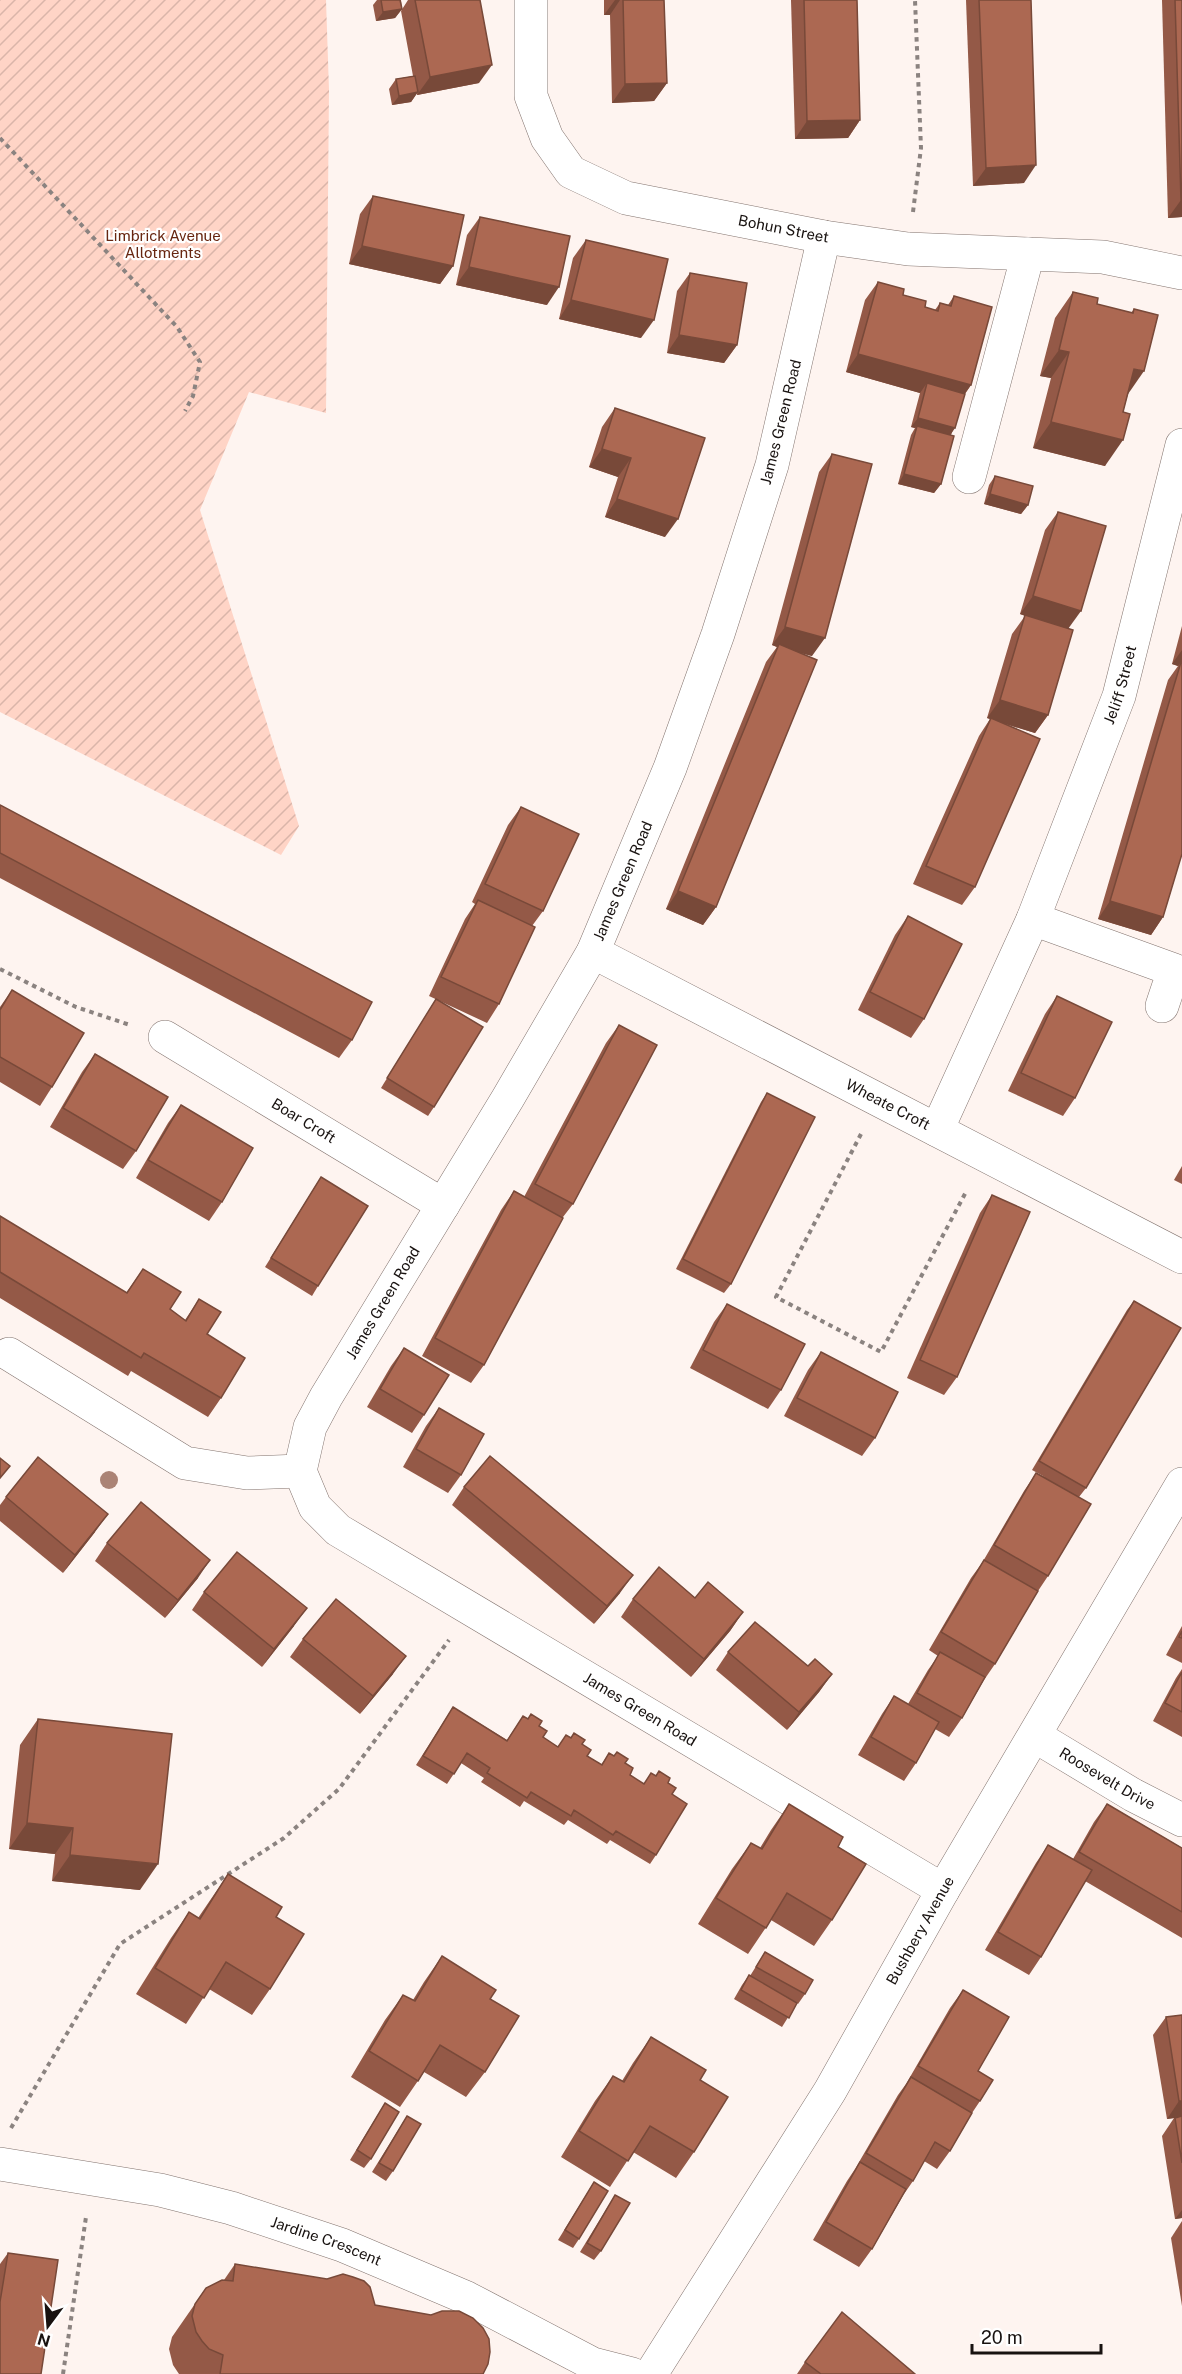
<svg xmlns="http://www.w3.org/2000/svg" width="1182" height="2374" font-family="'Public Sans',sans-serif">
<defs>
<pattern id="garden-furrows" width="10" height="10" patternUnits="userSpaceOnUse" patternTransform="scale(1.5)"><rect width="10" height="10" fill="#ffd4c6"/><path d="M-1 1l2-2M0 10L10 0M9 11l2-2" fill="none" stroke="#dab5a9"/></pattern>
</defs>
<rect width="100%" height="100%" fill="#fef4f0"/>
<path fill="url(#garden-furrows)" d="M0 0H326L329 90 326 413 249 392 200 510 299 826 281 855 0 712Z"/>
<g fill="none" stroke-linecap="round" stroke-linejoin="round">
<defs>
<g id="minor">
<path id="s1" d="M531 0V96L547 138 571 172 626 198 824 237 908 249 1103 257 1182 273"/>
<path id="s2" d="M824 237 772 465 718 634 670 768 593 952 508 1098 326 1397 310 1427 300 1471 315 1507 338 1530 943 1890"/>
<path d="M969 477 1028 254"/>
<path d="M1033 919 1174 970 1162 1006"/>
<path id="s3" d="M593 952 1182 1257"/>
<path id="s4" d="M165 1037 443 1205"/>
<path id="s5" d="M937 1130 1033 919 1119 696 1182 445"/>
<path d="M9 1354 185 1463 247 1473 300 1471"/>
<path id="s6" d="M1035 1736 1133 1795 1182 1820"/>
<path id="s7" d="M0 2164 160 2190 231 2208 342 2245 467 2298 593 2364 632 2374"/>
<path id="s8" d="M651 2374 830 2091 943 1890 1182 1484"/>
</g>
</defs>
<use href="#minor" stroke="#83746f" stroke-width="34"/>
<g stroke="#8b8380" stroke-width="4" stroke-dasharray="4.5 4.5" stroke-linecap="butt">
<path d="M0 138 177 327 200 362 193 396 185 411"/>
<path d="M913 212 921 148 915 0"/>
<path d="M0 969 76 1007 130 1025"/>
<path d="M861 1134 776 1297 881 1352 967 1190"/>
<path d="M11 2128 120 1944 284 1838 339 1789 449 1640"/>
<path d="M63 2374 86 2217"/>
</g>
<use href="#minor" stroke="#fff" stroke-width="33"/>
</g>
<circle fill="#ab8375" cx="109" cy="1480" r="9"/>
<g fill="#945947">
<path d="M377 0H401L402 9 395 18 376 21 373 5Z"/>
<path d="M408 0H480L479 83 417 95V93L411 102 392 105 389 89 396 79 413 76 401 11Z"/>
<path d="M604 0H664L667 83 654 101 612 103 610 15H604Z"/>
<path d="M791 0H857L860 120 848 138 795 139Z"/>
<path d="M966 0H1031L1024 183 973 186Z"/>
<path d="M1162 0H1182V217L1168 218Z"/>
<path d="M373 196 453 266 440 284 349 264 360 214Z"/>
<path d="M480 217 547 305 456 285 467 235Z"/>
<path d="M586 240 641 338 559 319 573 258Z"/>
<path d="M690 273 737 345 724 363 667 353 677 291Z"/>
<path d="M878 282 925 307 935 310 940 303 948 305 954 296 971 385 965 394 951 435 941 484 934 493 898 484 911 435 915 428 911 427 920 393 846 372 865 300Z"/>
<path d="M1073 292 1097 304 1131 313 1134 309 1128 394 1123 412 1105 466 1033 448 1051 378 1040 376 1055 318Z"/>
<path d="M615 408 665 537 605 517 618 477 589 467 602 427Z"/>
<path d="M832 454 812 656 801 653 716 907 703 925 666 909 766 662 777 647 772 645 819 472Z"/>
<path d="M995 476 1028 505 1021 514 984 504 989 485Z"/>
<path d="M1058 512 1068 629 1048 715 1035 733 1005 724 975 887 962 905 913 884 979 736 990 719 987 718 1012 634 1025 616 1020 614 1045 530Z"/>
<path d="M1182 626V854L1163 917 1151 935 1098 919 1168 680 1178 666 1172 664Z"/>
<path d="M0 805 352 1040 339 1058 0 878Z"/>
<path d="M521 807 543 911 532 926 499 1004 487 1023 429 996 465 919 475 904 472 902 508 825Z"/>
<path d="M908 916 924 1019 911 1038 858 1010 895 935Z"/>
<path d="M12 990 52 1087 40 1106 0 1082V1007Z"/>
<path d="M1057 996 1075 1098 1063 1116 1008 1091 1045 1014Z"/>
<path d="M436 999 434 1107 428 1116 381 1088Z"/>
<path d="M619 1025 573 1204 563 1217 484 1365 471 1383 422 1356 501 1210 514 1191 524 1197 606 1043Z"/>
<path d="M95 1054 136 1151 123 1169 50 1127 82 1072Z"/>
<path d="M767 1093 731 1284 724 1293 676 1269 761 1102Z"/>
<path d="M181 1105 222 1202 209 1221 136 1178 168 1123Z"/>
<path d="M1182 1166V1184L1174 1180Z"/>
<path d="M321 1177 318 1286 312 1296 265 1267Z"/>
<path d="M992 1195 957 1377 944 1395 907 1378 980 1213Z"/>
<path d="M0 1216 126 1293 143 1269 170 1309 185 1320 199 1299 221 1398 208 1417 131 1371 128 1376 0 1298Z"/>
<path d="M1134 1301 1086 1488 1079 1497 1048 1576 1038 1591 995 1664 984 1680 962 1718 949 1737 935 1729 916 1763 904 1781 858 1755 882 1714 894 1696 908 1704 928 1670 938 1656 929 1650 971 1578 982 1563 1024 1491 1036 1473 1045 1477 1032 1470 1127 1310Z"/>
<path d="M727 1304 781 1390 768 1409 690 1368 714 1322Z"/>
<path d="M404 1348 424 1415 412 1433 367 1407 391 1366Z"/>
<path d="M821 1352 875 1438 862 1456 784 1416 808 1370Z"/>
<path d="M439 1408 461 1475 448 1493 403 1467 426 1426Z"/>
<path d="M464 1487 620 1593 594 1624 452 1505Z"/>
<path d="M6 1497 95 1532 63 1573 0 1521V1505Z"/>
<path d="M107 1543 198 1578 165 1618 95 1561Z"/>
<path d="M204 1592 294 1626 262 1667 192 1610Z"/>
<path d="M695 1598 743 1612 730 1631 691 1677 621 1617 633 1599Z"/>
<path d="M1182 1626V1663L1166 1655Z"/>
<path d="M303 1639 393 1674 360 1714 290 1657Z"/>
<path d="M728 1652 808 1666 832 1674 819 1692 787 1730 716 1670Z"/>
<path d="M1182 1669V1737L1153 1721 1176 1678Z"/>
<path d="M453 1707 507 1740 523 1716 539 1726 543 1737 558 1747 566 1735 571 1738 574 1733 582 1744 587 1756 601 1765 609 1753 625 1763 630 1775 644 1784 651 1773 656 1776 659 1771 668 1783 672 1794 656 1855 650 1864 610 1840 607 1844 568 1820 564 1825 524 1801 520 1807 481 1782 484 1778 461 1763 447 1784 416 1765Z"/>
<path d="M38 1719 140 1890 52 1881 55 1854 9 1849 20 1745Z"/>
<path d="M789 1804 838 1847 832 1920 814 1946 771 1920 748 1954 698 1924 732 1869 751 1843 760 1848 771 1830Z"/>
<path d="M1107 1804 1182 1848V1938L1085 1881 1041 1957 1029 1975 985 1950 1036 1863 1048 1845 1073 1859 1094 1822Z"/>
<path d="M228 1874 276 1917 270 1989 252 2015 209 1989 186 2024 136 1994 171 1938 189 1912 198 1918Z"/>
<path d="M765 1952 805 1994 798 2004 797 2003 782 2027 734 1999 742 1985 749 1975 750 1976Z"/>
<path d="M442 1956 490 1999 485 2072 466 2097 424 2072 400 2107 351 2077 385 2020 403 1995 413 2000 424 1982Z"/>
<path d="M963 1990 978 2071 980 2101 972 2113 950 2151 937 2169 924 2161 913 2181 904 2194 872 2249 859 2267 813 2240 847 2181 855 2169 898 2095 906 2084 950 2008Z"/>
<path d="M1182 2015V2218L1175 2219 1162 2136 1174 2118 1167 2119 1153 2035 1166 2017Z"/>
<path d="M651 2037 700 2080 694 2152 676 2178 633 2152 610 2187 561 2157 595 2101 613 2076 622 2081 633 2063Z"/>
<path d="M385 2103 371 2159 364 2168 350 2160Z"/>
<path d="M407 2116 393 2171 386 2181 372 2172Z"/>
<path d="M594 2182 579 2239 573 2248 558 2240Z"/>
<path d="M615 2195 601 2251 594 2260 580 2252Z"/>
<path d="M1182 2221V2306L1171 2238Z"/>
<path d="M8 2253 0 2374V2264Z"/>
<path d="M235 2264 375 2305 483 2374H179L173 2365 169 2349 172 2337 206 2288 224 2280Z"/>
<path d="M805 2362 915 2374H797Z"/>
</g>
<g fill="#784939">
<path d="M615 0H620L610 15H604Z"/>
<path d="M402 9 395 18 376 21 383 12Z"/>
<path d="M492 65 479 83 417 95 430 77Z"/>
<path d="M667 83 654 101 612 103 625 84Z"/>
<path d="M418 92 411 102 392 105 399 96Z"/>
<path d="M860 120 848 138 795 139 807 121Z"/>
<path d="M1036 165 1024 183 973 186 986 168Z"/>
<path d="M1181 200H1182V217L1168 218Z"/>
<path d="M362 246 453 266 440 284 349 264Z"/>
<path d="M469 267 559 287 547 305 456 285Z"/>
<path d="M571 300 654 320 641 338 559 319Z"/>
<path d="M679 335 737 345 724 363 667 353Z"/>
<path d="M1059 350 1069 352 1051 378 1040 376Z"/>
<path d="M858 354 971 385 958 403 927 383 920 393 846 372Z"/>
<path d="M1134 369 1144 371 1126 397Z"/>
<path d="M918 418 955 428 949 437 917 426 915 428 911 427Z"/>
<path d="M1051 422 1123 440 1105 466 1033 448Z"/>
<path d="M602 449 631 458 618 477 589 467Z"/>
<path d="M904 474 941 484 934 493 898 484Z"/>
<path d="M990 494 1028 505 1021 514 984 504Z"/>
<path d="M617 499 678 519 665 537 605 517Z"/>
<path d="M1033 596 1081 611 1068 629 1020 614Z"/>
<path d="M785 627 825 638 812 656 778 647 779 644 777 647 772 645Z"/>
<path d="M1182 650V667L1181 662 1178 666 1172 664Z"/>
<path d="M1000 700 1048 715 1035 733 987 718Z"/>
<path d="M678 891 716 907 703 925 666 909Z"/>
<path d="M1110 901 1163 917 1151 935 1098 919Z"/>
<path d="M108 1514 95 1532 63 1573 75 1555Z"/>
<path d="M210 1560 198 1578 165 1618 178 1600Z"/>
<path d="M633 1575 620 1593 594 1624 607 1606Z"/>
<path d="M307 1608 294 1626 262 1667 274 1649Z"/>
<path d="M743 1612 730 1631 691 1677 704 1659Z"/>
<path d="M406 1656 393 1674 360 1714 373 1696Z"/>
<path d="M832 1674 819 1692 787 1730 799 1712Z"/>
<path d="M27 1823 73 1828 55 1854 9 1849Z"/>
<path d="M70 1855 158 1864 140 1890 52 1881Z"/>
<path d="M1179 2101H1182V2117L1167 2119Z"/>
<path d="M1182 2210V2218L1175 2219Z"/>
</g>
<g fill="#ac6852" stroke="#784939" stroke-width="1.5">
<path d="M381 0H400L402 9 383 12Z"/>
<path d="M415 0H480L492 65 430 77Z"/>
<path d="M623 0H664L667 83 625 84Z"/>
<path d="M804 0H857L860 120 807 121Z"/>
<path d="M979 0H1031L1036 165 986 168Z"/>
<path d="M1175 0H1182V200H1181Z"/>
<path d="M415 76 418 92 399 96 396 79Z"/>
<path d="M373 196 464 215 453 266 362 246Z"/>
<path d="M480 217 570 236 559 287 469 267Z"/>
<path d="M586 240 668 259 654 320 571 300Z"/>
<path d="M690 273 747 283 737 345 679 335Z"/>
<path d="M878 282 904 289 903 295 926 301 925 307 938 311 940 303 951 306 954 296 992 307 971 385 858 354Z"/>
<path d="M1073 292 1098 298 1097 304 1133 313 1134 309 1158 315 1144 371 1134 369 1123 412 1130 414 1123 440 1051 422 1069 352 1059 350Z"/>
<path d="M927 383 965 394 955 428 918 418Z"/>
<path d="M615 408 705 438 678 519 617 499 631 458 602 449Z"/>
<path d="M917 426 954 436 941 484 904 474Z"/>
<path d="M832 454 872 464 825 638 785 627Z"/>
<path d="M995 476 1033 486 1028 505 990 494Z"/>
<path d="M1058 512 1106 526 1081 611 1033 596Z"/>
<path d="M1025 615 1073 630 1048 715 1000 700Z"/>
<path d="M779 644 817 660 716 907 678 891Z"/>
<path d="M1181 662H1182V854L1163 917 1110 901Z"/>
<path d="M991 718 1040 739 975 887 926 866Z"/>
<path d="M0 805 372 1002 352 1040 0 853Z"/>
<path d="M521 807 579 834 543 911 485 884Z"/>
<path d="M478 900 535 927 499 1004 441 977Z"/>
<path d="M908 916 962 944 924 1019 870 992Z"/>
<path d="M12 990 84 1033 52 1087 0 1057V1010Z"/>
<path d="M1057 996 1112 1022 1075 1098 1021 1073Z"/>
<path d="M436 999 483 1027 434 1107 387 1078Z"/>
<path d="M619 1025 657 1045 573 1204 535 1184Z"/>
<path d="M95 1054 168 1097 136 1151 63 1108Z"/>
<path d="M767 1093 815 1117 731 1284 683 1259Z"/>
<path d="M181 1105 253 1148 222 1202 148 1160Z"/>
<path d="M321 1177 368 1206 318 1286 271 1258Z"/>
<path d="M514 1191 563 1218 484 1365 435 1338Z"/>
<path d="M992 1195 1030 1212 957 1377 920 1360Z"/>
<path d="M0 1216 127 1293 143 1269 181 1292 170 1309 186 1321 199 1299 221 1312 207 1334 245 1358 221 1398 144 1353 141 1358 0 1272Z"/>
<path d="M1134 1301 1181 1328 1086 1488 1039 1461Z"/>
<path d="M727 1304 805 1344 781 1390 703 1350Z"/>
<path d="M404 1348 449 1375 424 1415 380 1389Z"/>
<path d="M821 1352 898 1392 875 1438 797 1398Z"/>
<path d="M439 1408 484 1434 461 1475 416 1449Z"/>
<path d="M490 1456 633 1575 607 1606 464 1487Z"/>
<path d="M38 1457 108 1514 75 1555 6 1497Z"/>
<path d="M0 1458 10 1466 0 1478Z"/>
<path d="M1036 1473 1091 1504 1048 1576 994 1545Z"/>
<path d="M141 1502 210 1560 178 1600 107 1543Z"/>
<path d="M237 1552 307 1608 274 1649 204 1592Z"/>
<path d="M984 1560 1038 1591 995 1664 941 1632Z"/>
<path d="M659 1567 695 1598 708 1582 743 1612 704 1659 633 1599Z"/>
<path d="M336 1599 406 1656 373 1696 303 1639Z"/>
<path d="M755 1622 808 1666 815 1659 832 1674 799 1712 728 1652Z"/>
<path d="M1182 1631V1638L1179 1637Z"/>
<path d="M940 1652 985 1677 962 1718 917 1693Z"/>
<path d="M1182 1672V1712L1165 1703Z"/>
<path d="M894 1696 939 1722 916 1763 871 1737Z"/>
<path d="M453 1707 507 1741 523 1716 528 1719 531 1714 542 1721 539 1726 547 1731 543 1737 558 1747 566 1735 571 1738 574 1733 585 1740 582 1744 591 1750 587 1756 602 1765 609 1753 614 1756 617 1752 628 1759 625 1763 633 1768 630 1775 644 1784 651 1773 656 1776 659 1771 670 1778 668 1783 676 1788 672 1794 687 1804 656 1855 616 1831 613 1835 574 1810 571 1816 531 1792 527 1798 487 1773 490 1768 467 1753 454 1774 423 1756Z"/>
<path d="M38 1719 172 1734 158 1864 70 1855 73 1828 27 1823Z"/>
<path d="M789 1804 843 1837 838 1847 866 1864 832 1920 787 1893 766 1928 716 1898 751 1843 762 1849Z"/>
<path d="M1107 1804 1182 1848V1912L1079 1852Z"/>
<path d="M1048 1845 1092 1870 1041 1957 998 1932Z"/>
<path d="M228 1874 282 1907 276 1917 304 1934 270 1989 226 1962 204 1998 155 1968 189 1912 200 1919Z"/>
<path d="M765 1952 813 1980 805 1994 756 1967Z"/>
<path d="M442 1956 496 1990 490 1999 519 2016 485 2072 440 2045 418 2081 369 2051 403 1995 415 2001Z"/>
<path d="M749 1975 797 2003 789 2018 741 1990Z"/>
<path d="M963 1990 1009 2017 978 2071 993 2080 980 2101 918 2066Z"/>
<path d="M1182 2015V2101H1179L1166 2017Z"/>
<path d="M651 2037 706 2070 700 2080 728 2097 694 2152 650 2126 628 2161 579 2131 613 2076 624 2082Z"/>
<path d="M911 2077 972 2113 950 2151 935 2142 913 2181 866 2153Z"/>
<path d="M385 2103 399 2112 371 2159 357 2150Z"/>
<path d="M407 2116 421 2124 393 2171 379 2163Z"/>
<path d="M1182 2116V2163L1175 2118Z"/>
<path d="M860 2162 906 2189 872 2249 826 2222Z"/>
<path d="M594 2182 608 2191 579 2239 565 2230Z"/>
<path d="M615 2195 630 2203 601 2251 587 2243Z"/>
<path d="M8 2253 58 2260 41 2374H0V2302Z"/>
<path d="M235 2264 327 2279 343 2274 353 2277 364 2281 370 2287 375 2305 431 2315 442 2311H459L473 2318 483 2328 489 2339 490 2352 488 2364 483 2374H220L223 2355 209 2349 202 2341 196 2332 192 2316 195 2304 206 2288 222 2280 233 2281Z"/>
<path d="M842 2312 915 2374H821L805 2362Z"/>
</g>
<g text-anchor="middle" stroke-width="4.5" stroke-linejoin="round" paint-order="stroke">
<g font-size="15" fill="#181210" stroke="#fff">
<text dy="5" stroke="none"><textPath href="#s1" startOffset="404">Bohun Street</textPath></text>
<text transform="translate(781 422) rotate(-76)" y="5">James Green Road</text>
<text dy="5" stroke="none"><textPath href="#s5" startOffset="482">Jeliff Street</textPath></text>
<text transform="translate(623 881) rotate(-67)" y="5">James Green Road</text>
<text dy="5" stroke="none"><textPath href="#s3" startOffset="332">Wheate Croft</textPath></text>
<text dy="5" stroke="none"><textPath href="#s4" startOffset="162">Boar Croft</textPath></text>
<text transform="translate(383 1303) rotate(-59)" y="5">James Green Road</text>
<text dy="5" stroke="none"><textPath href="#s2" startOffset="1774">James Green Road</textPath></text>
<text dy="5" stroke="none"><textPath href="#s6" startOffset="84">Roosevelt Drive</textPath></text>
<text dy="5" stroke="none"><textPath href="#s8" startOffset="519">Bushbery Avenue</textPath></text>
<text dy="5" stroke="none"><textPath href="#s7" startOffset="336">Jardine Crescent</textPath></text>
</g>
<g font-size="15" fill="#672610" stroke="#fff">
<text x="163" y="241">Limbrick Avenue<tspan x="163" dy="17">Allotments</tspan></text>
</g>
</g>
<g transform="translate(48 2326) rotate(196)" stroke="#ffffff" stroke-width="4.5" paint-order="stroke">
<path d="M0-4.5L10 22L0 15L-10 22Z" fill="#181210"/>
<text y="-9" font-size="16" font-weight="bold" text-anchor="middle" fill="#181210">N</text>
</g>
<path d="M972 2344v9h129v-9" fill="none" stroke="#181210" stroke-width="3"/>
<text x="981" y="2344" font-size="18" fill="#181210" stroke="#ffffff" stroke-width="4.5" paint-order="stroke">20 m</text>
</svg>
